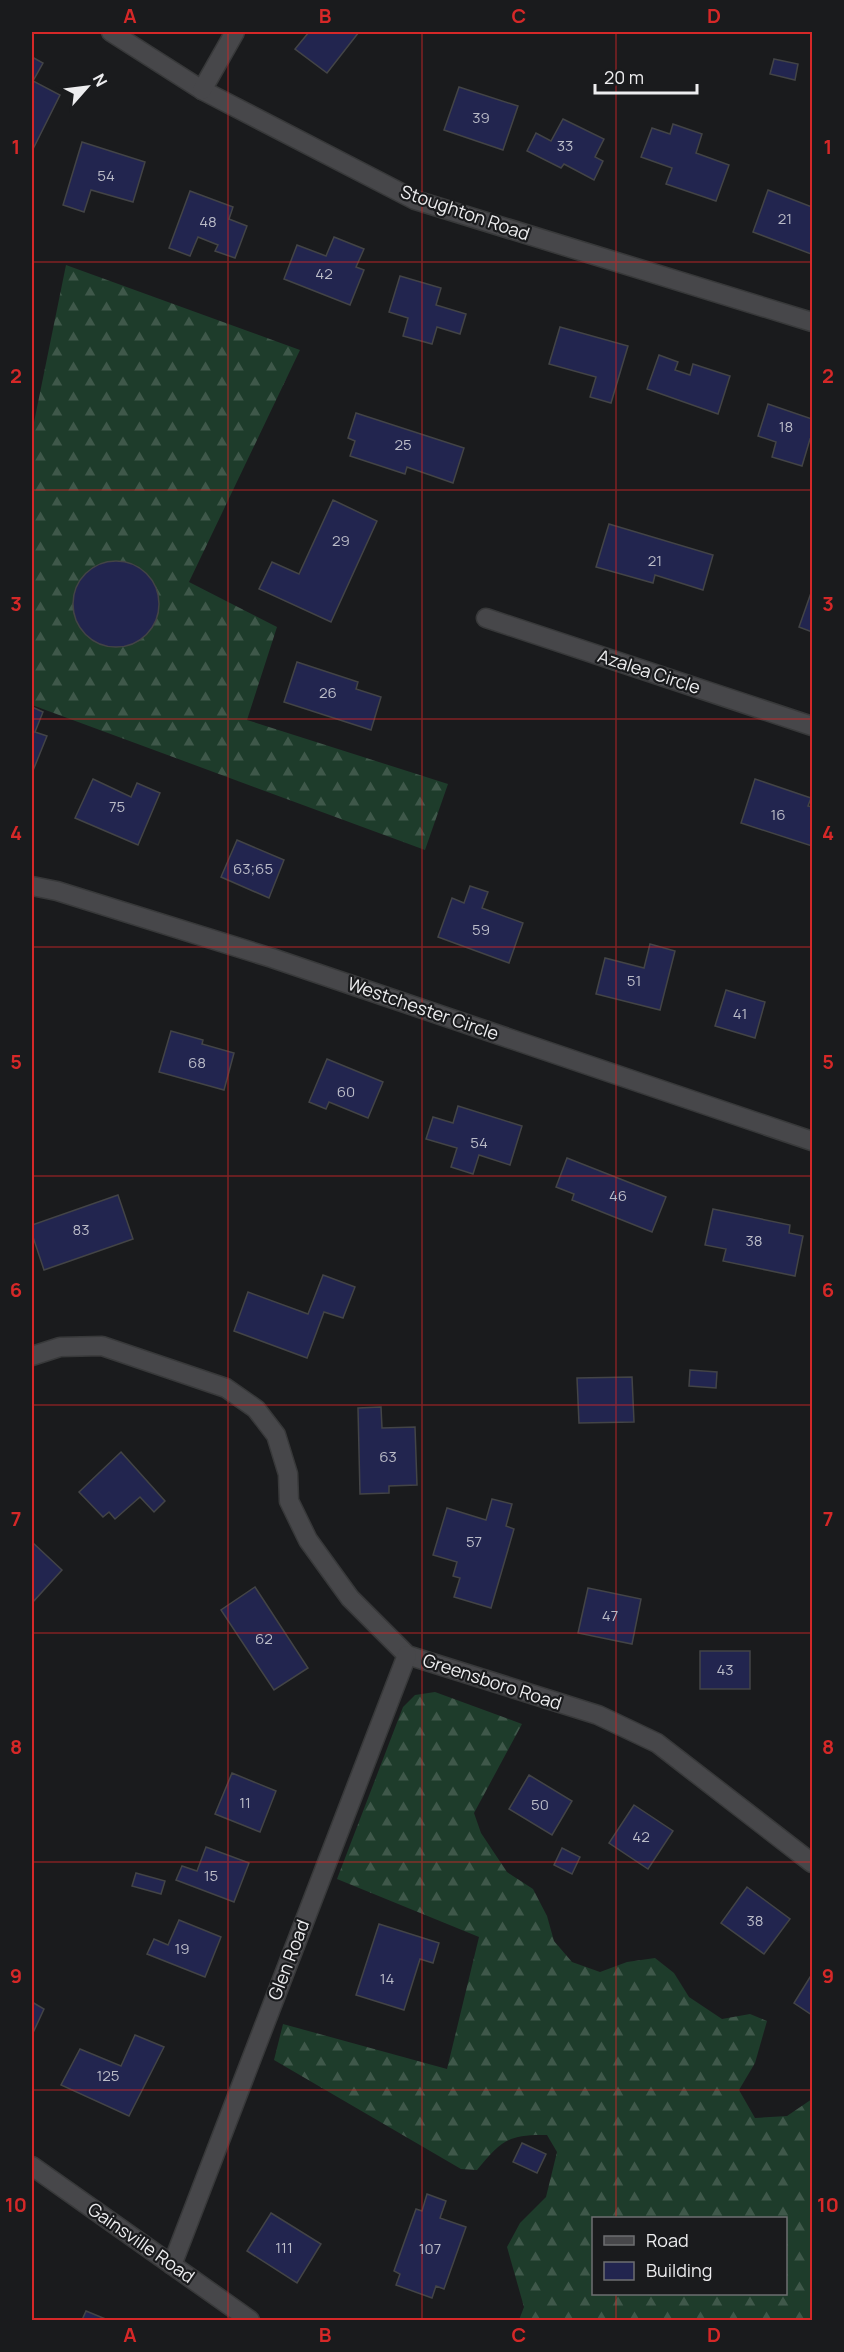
<svg xmlns="http://www.w3.org/2000/svg" width="844" height="2352" font-family="Manrope,sans-serif">
<defs>
<pattern id="forest-firs" width="22" height="20" patternUnits="userSpaceOnUse" patternTransform="scale(1.5)"><rect width="22" height="20" fill="#1e3c2b"/><path d="M5 1l3.5 6h-7zM16 11l3.5 6h-7z" fill="#3f584a"/></pattern>
</defs>
<rect width="100%" height="100%" fill="#1a1b1d"/>
<g fill="url(#forest-firs)" fill-rule="evenodd">
<path d="M66 265 300 350 189 582 277 627 247 720 448 784 425 850 32 705V432Z"/>
<path d="M435 1692 522 1724 474 1813 481 1833 507 1872 533 1889 547 1916 554 1941 572 1962 600 1972 627 1962 655 1958 674 1973 689 1997 722 2019 750 2014 767 2021 755 2063 739 2090 755 2118 787 2116 812 2099V2320H519L524 2307 507 2247 520 2223 546 2197 557 2152 547 2135C508 2134 501 2141 477 2170L461 2169 274 2060 283 2024 447 2069 479 1937 337 1879 403 1707 415 1695ZM594 2218H786V2294H594Z"/>
</g>
<g fill="#22254f" stroke="#434446" stroke-width="1.5">
<path d="M309 32H359L327 73 295 49Z"/>
<path d="M32 57 43 63 33 81 60 95 33 149 32 148Z"/>
<path d="M774 59 798 64 795 80 770 74Z"/>
<path d="M459 87 518 106 503 150 444 130Z"/>
<path d="M563 119 604 139 595 157 603 161 594 180 564 164 561 168 527 151 536 133 551 141Z"/>
<path d="M673 124 702 134 696 153 729 165 716 201 666 184 672 168 641 157 652 128 670 134Z"/>
<path d="M82 142 145 162 133 202 91 190 84 212 63 205Z"/>
<path d="M768 190 812 207 811 254 753 232Z"/>
<path d="M190 191 233 207 229 219 247 226 235 258 215 251 218 245 198 237 190 256 169 248Z"/>
<path d="M334 237 364 249 356 267 364 270 350 305 284 279 297 245 326 256Z"/>
<path d="M400 276 441 288 436 305 466 314 460 334 437 327 432 344 403 336 408 318 389 312Z"/>
<path d="M560 327 628 346 611 403 590 397 596 377 549 364Z"/>
<path d="M659 355 678 362 675 370 690 375 693 364 730 376 718 414 647 389Z"/>
<path d="M768 404 812 419V440L810 439 802 466 772 457 776 442 758 436Z"/>
<path d="M356 413 464 448 453 483 407 467 405 474 350 456 355 441 348 438Z"/>
<path d="M333 500 377 521 331 622 259 589 272 562 299 574Z"/>
<path d="M609 524 713 555 703 590 655 575 653 583 596 567Z"/>
<circle cx="116" cy="604" r="43"/>
<path d="M812 590V632L799 627Z"/>
<path d="M297 662 358 682 356 689 381 697 371 730 284 702Z"/>
<path d="M32 707 43 712 35 732 47 736 32 773Z"/>
<path d="M93 779 131 797 137 783 160 793 138 845 75 818Z"/>
<path d="M755 779 811 798 808 806 812 807V846L741 823Z"/>
<path d="M237 840 284 860 269 898 221 877Z"/>
<path d="M470 886 488 892 482 908 523 923 509 963 438 937 452 898 464 903Z"/>
<path d="M650 944 675 951 660 1010 596 994 605 958 644 968Z"/>
<path d="M726 990 765 1002 755 1038 715 1026Z"/>
<path d="M171 1031 203 1040 202 1044 234 1053 224 1090 159 1072Z"/>
<path d="M327 1059 383 1082 368 1118 329 1102 326 1109 309 1102Z"/>
<path d="M458 1106 522 1126 510 1165 479 1155 473 1174 451 1167 457 1148 426 1139 433 1117 453 1123Z"/>
<path d="M567 1158 666 1197 652 1232 572 1200 574 1194 556 1187Z"/>
<path d="M118 1195 133 1239 44 1270 32 1234V1225Z"/>
<path d="M713 1209 790 1225 789 1233 803 1236 795 1276 723 1261 726 1249 705 1245Z"/>
<path d="M323 1275 355 1287 343 1318 324 1312 307 1358 234 1331 248 1292 308 1314Z"/>
<path d="M690 1370 717 1372 716 1388 689 1386Z"/>
<path d="M632 1377 634 1422 579 1423 577 1378Z"/>
<path d="M381 1407 382 1428 415 1427 417 1485 389 1486V1493L360 1494 358 1408Z"/>
<path d="M121 1452 165 1501 154 1512 140 1497 115 1519 109 1512 103 1517 79 1492Z"/>
<path d="M492 1499 512 1504 506 1526 514 1529 491 1608 454 1597 460 1578 453 1576 457 1562 433 1555 447 1508 486 1520Z"/>
<path d="M32 1542 62 1570 32 1603Z"/>
<path d="M255 1587 308 1668 274 1690 221 1610Z"/>
<path d="M588 1588 641 1599 632 1644 578 1633Z"/>
<rect x="700" y="1651" width="50" height="38"/>
<path d="M232 1773 276 1791 260 1832 215 1814Z"/>
<path d="M529 1775 572 1801 552 1835 509 1809Z"/>
<path d="M634 1805 673 1831 648 1869 609 1843Z"/>
<path d="M206 1847 249 1863 234 1902 176 1880 182 1866 197 1871Z"/>
<path d="M562 1848 580 1857 572 1874 554 1865Z"/>
<path d="M136 1873 165 1881 161 1894 132 1886Z"/>
<path d="M747 1887 790 1919 764 1954 721 1923Z"/>
<path d="M179 1920 221 1937 205 1977 147 1954 154 1939 168 1945Z"/>
<path d="M379 1924 439 1943 433 1963 420 1959 404 2010 356 1995Z"/>
<path d="M812 1974V2015L794 2003Z"/>
<path d="M32 2002 44 2009 32 2035Z"/>
<path d="M135 2035 164 2047 129 2116 61 2085 80 2049 121 2066Z"/>
<path d="M522 2143 546 2154 537 2173 513 2162Z"/>
<path d="M427 2194 446 2201 440 2218 466 2227 444 2289 436 2286 432 2298 396 2285 400 2274 394 2271 416 2209 422 2211Z"/>
<path d="M271 2213 321 2244 297 2283 247 2251Z"/>
<path d="M86 2311 108 2320H82Z"/>
</g>
<g fill="none" stroke-linecap="round" stroke-linejoin="round">
<defs>
<g id="street">
<path d="M111 32 202 90 415 200 812 322"/>
<path d="M202 90 235 32"/>
<path d="M486 618 812 726"/>
<path d="M32 886 57 891 272 958 812 1141"/>
<path d="M32 1356 60 1347 102 1346 226 1388 256 1409 276 1435 288 1474 289 1501 308 1540 350 1598 407 1655 598 1715 657 1743 812 1863"/>
<path d="M32 2166 250 2320"/>
<path d="M172 2265 407 1655"/>
</g>
</defs>
<use href="#street" stroke="#38393a" stroke-width="21"/>
<use href="#street" stroke="#47474a" stroke-width="18"/>
</g>
<path fill="none" stroke="#d62828" stroke-width="1.5" stroke-opacity="0.55" d="M228 32V2320M422 32V2320M616 32V2218M32 262H812M32 490H812M32 719H812M32 947H812M32 1176H812M32 1405H812M32 1633H812M32 1862H812M32 2090H812M616 2294V2320"/>
<g text-anchor="middle" stroke-width="4.5" stroke-linejoin="round" paint-order="stroke">
<g font-size="15" fill="#babbc7">
<text x="481" y="123">39</text>
<text x="565" y="151">33</text>
<text x="106" y="181">54</text>
<text x="785" y="224">21</text>
<text x="208" y="227">48</text>
<text x="324" y="279">42</text>
<text x="786" y="432">18</text>
<text x="403" y="450">25</text>
<text x="341" y="546">29</text>
<text x="655" y="566">21</text>
<text x="328" y="698">26</text>
<text x="117" y="812">75</text>
<text x="778" y="820">16</text>
<text x="253" y="874">63;65</text>
<text x="481" y="935">59</text>
<text x="634" y="986">51</text>
<text x="740" y="1019">41</text>
<text x="197" y="1068">68</text>
<text x="346" y="1097">60</text>
<text x="479" y="1148">54</text>
<text x="618" y="1201">46</text>
<text x="81" y="1235">83</text>
<text x="754" y="1246">38</text>
<text x="388" y="1462">63</text>
<text x="474" y="1547">57</text>
<text x="610" y="1621">47</text>
<text x="264" y="1644">62</text>
<text x="725" y="1675">43</text>
<text x="245" y="1808">11</text>
<text x="540" y="1810">50</text>
<text x="641" y="1842">42</text>
<text x="211" y="1881">15</text>
<text x="755" y="1926">38</text>
<text x="182" y="1954">19</text>
<text x="387" y="1984">14</text>
<text x="108" y="2081">125</text>
<text x="284" y="2253">111</text>
<text x="430" y="2254">107</text>
</g>
<g font-size="18" fill="#ededef" stroke="#1a1b1d">
<text transform="translate(465 213) rotate(19)" y="6">Stoughton Road</text>
<text transform="translate(649 672) rotate(18)" y="6">Azalea Circle</text>
<text transform="translate(423 1009) rotate(19)" y="6">Westchester Circle</text>
<text transform="translate(492 1682) rotate(18)" y="6">Greensboro Road</text>
<text transform="translate(289 1960) rotate(-69)" y="6">Glen Road</text>
<text transform="translate(141 2243) rotate(35)" y="6">Gainsville Road</text>
</g>
</g>
<rect width="844" height="2352" fill="none" stroke="#1a1b1d" stroke-width="66"/>
<rect x="592" y="2217" width="195" height="78" fill="#1a1b1d" stroke="#6e6f71" stroke-width="1.5"/>
<rect x="604" y="2236" width="30" height="9" fill="#47474a" stroke="#6e6f71" stroke-width="1.5"/>
<text x="646" y="2247" font-size="18" fill="#ededef">Road</text>
<rect x="604" y="2262" width="30" height="18" fill="#22254f" stroke="#6e6f71" stroke-width="1.5"/>
<text x="646" y="2277" font-size="18" fill="#ededef">Building</text>
<g transform="translate(87 87) rotate(62)" stroke="#1a1b1d" stroke-width="4.5" paint-order="stroke">
<path d="M0-4.5L10 22L0 15L-10 22Z" fill="#ededef"/>
<text y="-9" font-size="16" font-weight="bold" text-anchor="middle" fill="#ededef">N</text>
</g>
<path d="M595 84v9h102v-9" fill="none" stroke="#ededef" stroke-width="3"/>
<text x="604" y="84" font-size="18" fill="#ededef" stroke="#1a1b1d" stroke-width="4.5" paint-order="stroke">20 m</text>
<rect x="33" y="33" width="778" height="2286" fill="none" stroke="#d62828" stroke-width="2"/>
<g font-size="20" text-anchor="middle" font-weight="bold" fill="#d62828">
<text x="130" y="23">A</text>
<text x="325" y="23">B</text>
<text x="519" y="23">C</text>
<text x="714" y="23">D</text>
<text x="16" y="154">1</text>
<text x="828" y="154">1</text>
<text x="16" y="383">2</text>
<text x="828" y="383">2</text>
<text x="16" y="611">3</text>
<text x="828" y="611">3</text>
<text x="16" y="840">4</text>
<text x="828" y="840">4</text>
<text x="16" y="1069">5</text>
<text x="828" y="1069">5</text>
<text x="16" y="1297">6</text>
<text x="828" y="1297">6</text>
<text x="16" y="1526">7</text>
<text x="828" y="1526">7</text>
<text x="16" y="1754">8</text>
<text x="828" y="1754">8</text>
<text x="16" y="1983">9</text>
<text x="828" y="1983">9</text>
<text x="16" y="2212">10</text>
<text x="828" y="2212">10</text>
<text x="130" y="2342">A</text>
<text x="325" y="2342">B</text>
<text x="519" y="2342">C</text>
<text x="714" y="2342">D</text>
</g>
</svg>
